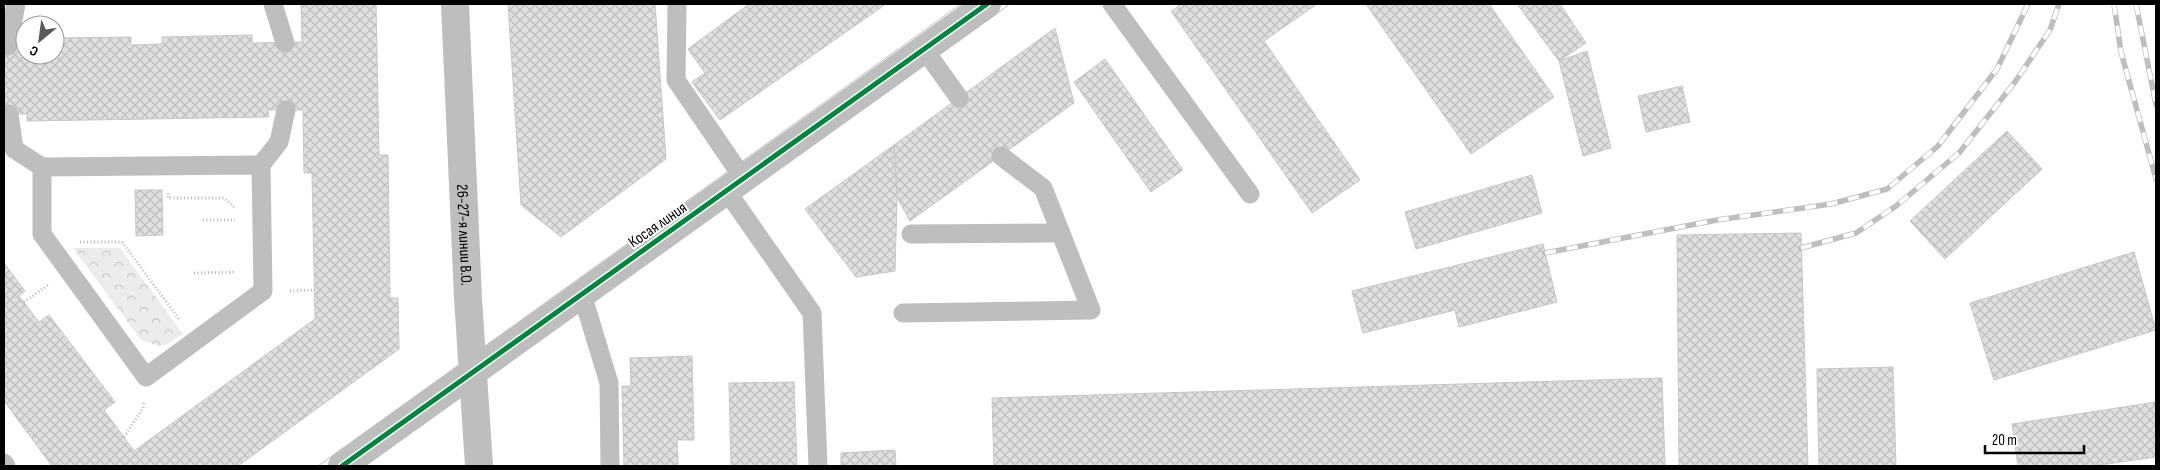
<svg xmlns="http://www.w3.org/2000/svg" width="2160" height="470" font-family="'Sofia Sans Condensed',sans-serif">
<defs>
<pattern id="park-crowns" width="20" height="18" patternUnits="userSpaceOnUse" patternTransform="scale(1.25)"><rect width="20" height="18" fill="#ececec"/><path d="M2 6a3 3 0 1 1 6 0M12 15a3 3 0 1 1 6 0" fill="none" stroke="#c9c9c9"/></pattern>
<pattern id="building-cross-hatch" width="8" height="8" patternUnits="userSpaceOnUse" patternTransform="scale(1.25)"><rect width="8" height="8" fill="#dfdfdf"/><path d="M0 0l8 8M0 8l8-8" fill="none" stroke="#bebebe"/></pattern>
</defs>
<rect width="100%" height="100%" fill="#fff"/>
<path fill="url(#park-crowns)" d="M73 248H120L183 334 168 344 159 346 141 340Z"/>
<g fill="url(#building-cross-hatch)" stroke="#c7c7c7">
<path d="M301 4H376L379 155H388L390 298H398L399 349 238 466H61L59 464 52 466 4 401V263L25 291 19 296 39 322 49 315 115 402 104 410 134 451 315 319 312 173H304L303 110H268L269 117 27 121V114H4V46H25V55H55V38L131 37V45L162 44V37L252 35V43L302 42Z"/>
<path d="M508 4H655L666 159 561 237 521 205Z"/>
<path d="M749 4H886L720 120 692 82 705 73 688 49Z"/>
<path d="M1182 4H1317L1264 41 1360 180 1312 213 1171 11Z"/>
<path d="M1366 4H1489L1554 97 1471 154Z"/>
<path d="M1517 4H1560L1586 43 1559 61Z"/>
<path d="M1055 28 1074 103 910 221 897 197 894 145Z"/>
<path d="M1587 51 1611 148 1583 156 1559 61Z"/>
<path d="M1105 59 1183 170 1151 192 1074 82Z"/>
<path d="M1682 86 1690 122 1646 132 1638 96Z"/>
<path d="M2007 131 2042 169 1945 259 1910 221Z"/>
<path d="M894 145 897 197 895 271 856 277 805 209Z"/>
<path d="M1532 175 1542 213 1416 249 1405 212Z"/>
<path d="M135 190H162L163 235 136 236Z"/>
<path d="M1801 233 1808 466H1679L1677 235Z"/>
<path d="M1543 244 1557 302 1459 327 1455 310 1363 333 1352 291Z"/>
<path d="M2134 252 2156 330 1994 380 1970 303Z"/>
<path d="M692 356 694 440H677L678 466H624L622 386H631L630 358Z"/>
<path d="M1893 367 1896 466H1819L1817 369Z"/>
<path d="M1662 378 1665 466H994L992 398Z"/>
<path d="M794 382 797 466H731L729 383Z"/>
<path d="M2156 402V457L2093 466H2018L2012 424Z"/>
<path d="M895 450 896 466H841V453Z"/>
</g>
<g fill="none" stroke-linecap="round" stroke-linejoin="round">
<g stroke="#b9b9b9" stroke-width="3" stroke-dasharray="1 2.5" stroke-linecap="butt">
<path d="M168 193V198H224L234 207"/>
<path d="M203 220H235"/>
<path d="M80 242H122L179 319"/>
<path d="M194 273 235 272"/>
<path d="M290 291 314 290"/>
<path d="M24 302 48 285"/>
<path d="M124 437 143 408 144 403"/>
</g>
<g stroke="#bebebe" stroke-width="19">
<path d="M273 4 285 43"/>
<path d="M677 4 676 80 743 178"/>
<path d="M1112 4 1250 194"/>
<path d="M8 46 16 4"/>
<path d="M924 49 959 98"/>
<path d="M9 114 14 149 42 167"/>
<path d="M261 165 263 291 146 377 42 234V167Z"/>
<path d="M261 165 279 142 286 110"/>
<path d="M726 190 812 313 818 466"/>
<path d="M911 234 1061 233"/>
<path d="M582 294 609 383 610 466"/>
<path d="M903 313 1091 310 1043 188 1001 156"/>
<path d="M4 463 6 466"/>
</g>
<g stroke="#bebebe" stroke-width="28">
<path id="s1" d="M455 4 468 298 479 466"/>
<path d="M342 466 987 4"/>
</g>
<g stroke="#bebebe" stroke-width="1">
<path d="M318 466 961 4"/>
<path d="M364 466 1010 4"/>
</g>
<defs>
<g id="rail">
<path d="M2114 4 2121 52 2156 179"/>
<path d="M2136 4 2156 105"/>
<path d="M1801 248 1856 233 1896 206 1959 153 2015 82 2050 30 2059 4"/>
<path d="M1545 253 1717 220 1831 204 1887 189 1938 146 1997 69 2028 4"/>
</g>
</defs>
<use href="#rail" stroke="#bebebe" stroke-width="5.5"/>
<use href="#rail" stroke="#fff" stroke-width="4" stroke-dasharray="11" stroke-linecap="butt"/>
<defs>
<path id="cycleway" d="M342 466 987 4"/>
</defs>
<use href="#cycleway" stroke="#fff" stroke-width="8"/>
<use href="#cycleway" stroke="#00873e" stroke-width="5"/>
</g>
<g text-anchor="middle" stroke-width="4" stroke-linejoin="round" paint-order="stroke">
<g font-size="16" fill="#000" stroke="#fff">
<text transform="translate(657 224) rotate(-35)" y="6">Косая линия</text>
<text dy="6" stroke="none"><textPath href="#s1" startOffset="231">26-27-я линии В.О.</textPath></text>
</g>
</g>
<rect width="2160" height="470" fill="none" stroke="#000000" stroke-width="10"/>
<g transform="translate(40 40) rotate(209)"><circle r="24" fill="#ffffff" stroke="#999999"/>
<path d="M0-4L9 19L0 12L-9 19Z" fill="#595959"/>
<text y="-8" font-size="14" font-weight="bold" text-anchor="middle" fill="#000000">С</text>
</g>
<path d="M1985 445v8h99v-8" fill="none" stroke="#000000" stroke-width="2.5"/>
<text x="1992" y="445" font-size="15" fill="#000000" stroke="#ffffff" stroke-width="4" paint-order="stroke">20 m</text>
</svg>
